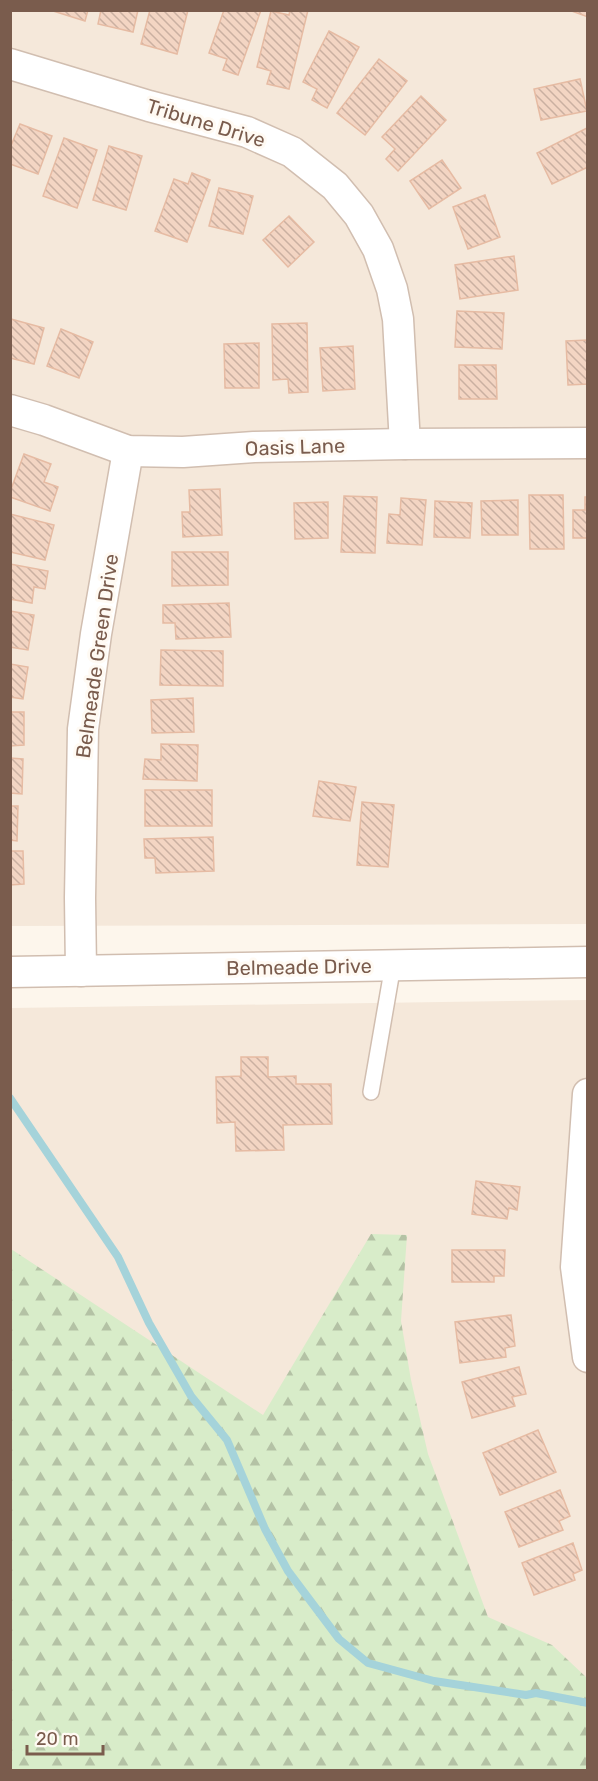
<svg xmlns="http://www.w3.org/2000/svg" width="598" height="1781" font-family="Rubik,sans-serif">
<defs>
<pattern id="forest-firs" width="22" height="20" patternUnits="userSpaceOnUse" patternTransform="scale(1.5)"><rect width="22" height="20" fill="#d8ecc9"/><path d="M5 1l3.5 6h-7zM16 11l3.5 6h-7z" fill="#b4c2a5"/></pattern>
<pattern id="building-back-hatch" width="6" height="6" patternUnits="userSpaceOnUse" patternTransform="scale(1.5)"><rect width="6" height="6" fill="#f3d5c3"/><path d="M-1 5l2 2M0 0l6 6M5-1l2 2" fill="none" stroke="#cab0a1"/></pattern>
</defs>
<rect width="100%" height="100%" fill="#fdf6ec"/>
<g fill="#f5e8da">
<path d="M11 11H587V924L11 926Z"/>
<path d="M587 1000V1770L11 1706V1008Z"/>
</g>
<path fill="url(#forest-firs)" d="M371 1234 407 1235 401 1321 411 1380 428 1454 488 1617 552 1645 587 1678V1770H11V1249L263 1415Z"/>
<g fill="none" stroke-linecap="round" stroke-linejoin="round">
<path stroke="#a5d3da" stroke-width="8" d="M10 1098 118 1257 149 1323 191 1396 227 1440 265 1529 288 1571 339 1639 368 1663 434 1681 526 1695 536 1693 588 1703"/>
</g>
<g fill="url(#building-back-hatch)" stroke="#e6bba3" stroke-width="1.5">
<path d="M50 10H88L85 21Z"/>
<path d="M101 10H138L133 32 98 24Z"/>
<path d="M150 10H188L177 54 141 44Z"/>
<path d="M224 10H261L238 75 223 70 227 59 209 53Z"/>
<path d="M290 10H308L289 89 267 84 271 71 257 67 271 11 289 15Z"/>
<path d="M569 10H588V17Z"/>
<path d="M329 31 359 47 327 108 312 100 317 89 303 82Z"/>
<path d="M379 59 407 81 365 135 337 113Z"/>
<path d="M580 79 587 111 541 120 534 89Z"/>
<path d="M421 96 446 120 398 171 386 159 395 149 382 137Z"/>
<path d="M20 124 52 136 38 174 10 164V148Z"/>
<path d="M587 128 588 167 552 184 537 153Z"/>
<path d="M64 138 97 150 77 208 43 196Z"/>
<path d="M109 146 142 156 126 210 93 200Z"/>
<path d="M442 160 461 188 429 209 410 181Z"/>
<path d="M192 173 210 180 187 242 155 231 174 179 188 184Z"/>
<path d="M219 188 253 196 243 234 209 226Z"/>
<path d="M485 195 500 237 468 249 453 207Z"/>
<path d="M289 216 314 242 288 267 263 240Z"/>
<path d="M514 256 518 290 460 299 455 265Z"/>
<path d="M457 311 504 313 502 349 455 347Z"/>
<path d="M11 319 44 328 34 364 10 358Z"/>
<path d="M307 323 308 392 289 393 288 379 273 380 272 324Z"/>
<path d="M61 329 93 342 79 378 47 366Z"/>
<path d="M588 340V384L568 385 566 341Z"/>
<path d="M259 343V388H225L224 344Z"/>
<path d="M353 346 355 389 323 391 320 348Z"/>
<path d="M459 365H496L497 399H459Z"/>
<path d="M24 454 51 464 44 482 58 487 50 511 10 497V492Z"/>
<path d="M220 489 222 535 183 537 182 512H190L189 490Z"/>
<path d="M529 495H563L564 549H530Z"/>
<path d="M344 496 377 497 375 553 341 552Z"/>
<path d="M585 497H588V538H573V510H585Z"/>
<path d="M401 498 426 500 422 545 387 543 389 514 400 515Z"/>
<path d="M518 500V535H482L481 501Z"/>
<path d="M435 501 472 503 470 538 434 537Z"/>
<path d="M328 502V538L295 539 294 503Z"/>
<path d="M10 514 54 525 45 560 10 552Z"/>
<path d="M172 552H228V585L172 586Z"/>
<path d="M10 564 48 571 45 589 34 587 32 603 10 599Z"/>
<path d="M229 603 231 637 176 639 175 623H163V605Z"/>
<path d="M10 611 34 615 28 650 10 647Z"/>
<path d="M161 650 223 651V686L160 685Z"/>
<path d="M10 664 28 667 23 699 10 697Z"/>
<path d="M193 698 194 732 152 733 151 700Z"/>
<path d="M10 712H24V745L10 746Z"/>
<path d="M161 744 198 745 197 781 143 779 145 759 161 760Z"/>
<path d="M10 758 23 759 22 794 10 793Z"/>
<path d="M319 781 356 787 350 821 313 816Z"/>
<rect x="145" y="790" width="67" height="36"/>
<path d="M362 802 394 805 388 867 357 865Z"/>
<path d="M10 806H18L17 841 10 840Z"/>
<path d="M213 837 214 871 156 873 155 858H145L144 839Z"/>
<path d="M10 851H23L24 884 10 885Z"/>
<path d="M241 1057H268V1077L296 1076V1084H331L332 1124 283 1125 284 1150 236 1151 235 1122 217 1123 216 1077 241 1076Z"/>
<path d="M476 1181 520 1187 517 1210 509 1208 507 1219 472 1214Z"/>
<path d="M452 1250H505L504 1276H494V1282H452Z"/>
<path d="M511 1315 515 1346 505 1348 506 1357 460 1363 455 1322Z"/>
<path d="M519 1367 526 1394 512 1397 515 1406 472 1418 462 1382Z"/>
<path d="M538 1430 556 1472 500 1495 483 1453Z"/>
<path d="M560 1490 570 1516 559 1521 563 1530 519 1547 505 1512Z"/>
<path d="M573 1543 582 1570 573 1574 575 1580 534 1595 522 1563Z"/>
</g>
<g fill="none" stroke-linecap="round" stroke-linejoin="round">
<defs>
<path id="lane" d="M371 1092 393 965"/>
<g id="street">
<path d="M10 64 149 106 247 132 292 152 335 186 359 215 378 249 392 289 398 319 405 444"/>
<path d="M10 410 44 420 128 451 183 452 254 447 405 444 588 443"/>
<path d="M81 971 80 898 83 729 96 634 128 451"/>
<path d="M10 972 588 962"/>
<path d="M588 1094 576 1267 588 1357"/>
</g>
</defs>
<use href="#lane" stroke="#d1beb0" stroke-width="18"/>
<use href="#street" stroke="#d1beb0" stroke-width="33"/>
<use href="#lane" stroke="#fff" stroke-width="15"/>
<use href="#street" stroke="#fff" stroke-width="30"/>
</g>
<g text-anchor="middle" stroke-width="6" stroke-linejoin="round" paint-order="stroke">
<g font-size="20" fill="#7a5c4d" stroke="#fffaf3">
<text transform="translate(206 123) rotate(17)" y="7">Tribune Drive</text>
<text transform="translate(295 447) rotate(-2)" y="7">Oasis Lane</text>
<text transform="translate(97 656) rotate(-82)" y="7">Belmeade Green Drive</text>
<text transform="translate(299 967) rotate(-1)" y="7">Belmeade Drive</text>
</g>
</g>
<rect width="598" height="1781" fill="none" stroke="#7a5c4d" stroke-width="24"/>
<path d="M27 1745v9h76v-9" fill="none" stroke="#7a5c4d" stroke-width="3"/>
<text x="36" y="1745" font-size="18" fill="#7a5c4d" stroke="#fffaf3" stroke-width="4.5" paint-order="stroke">20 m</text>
</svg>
